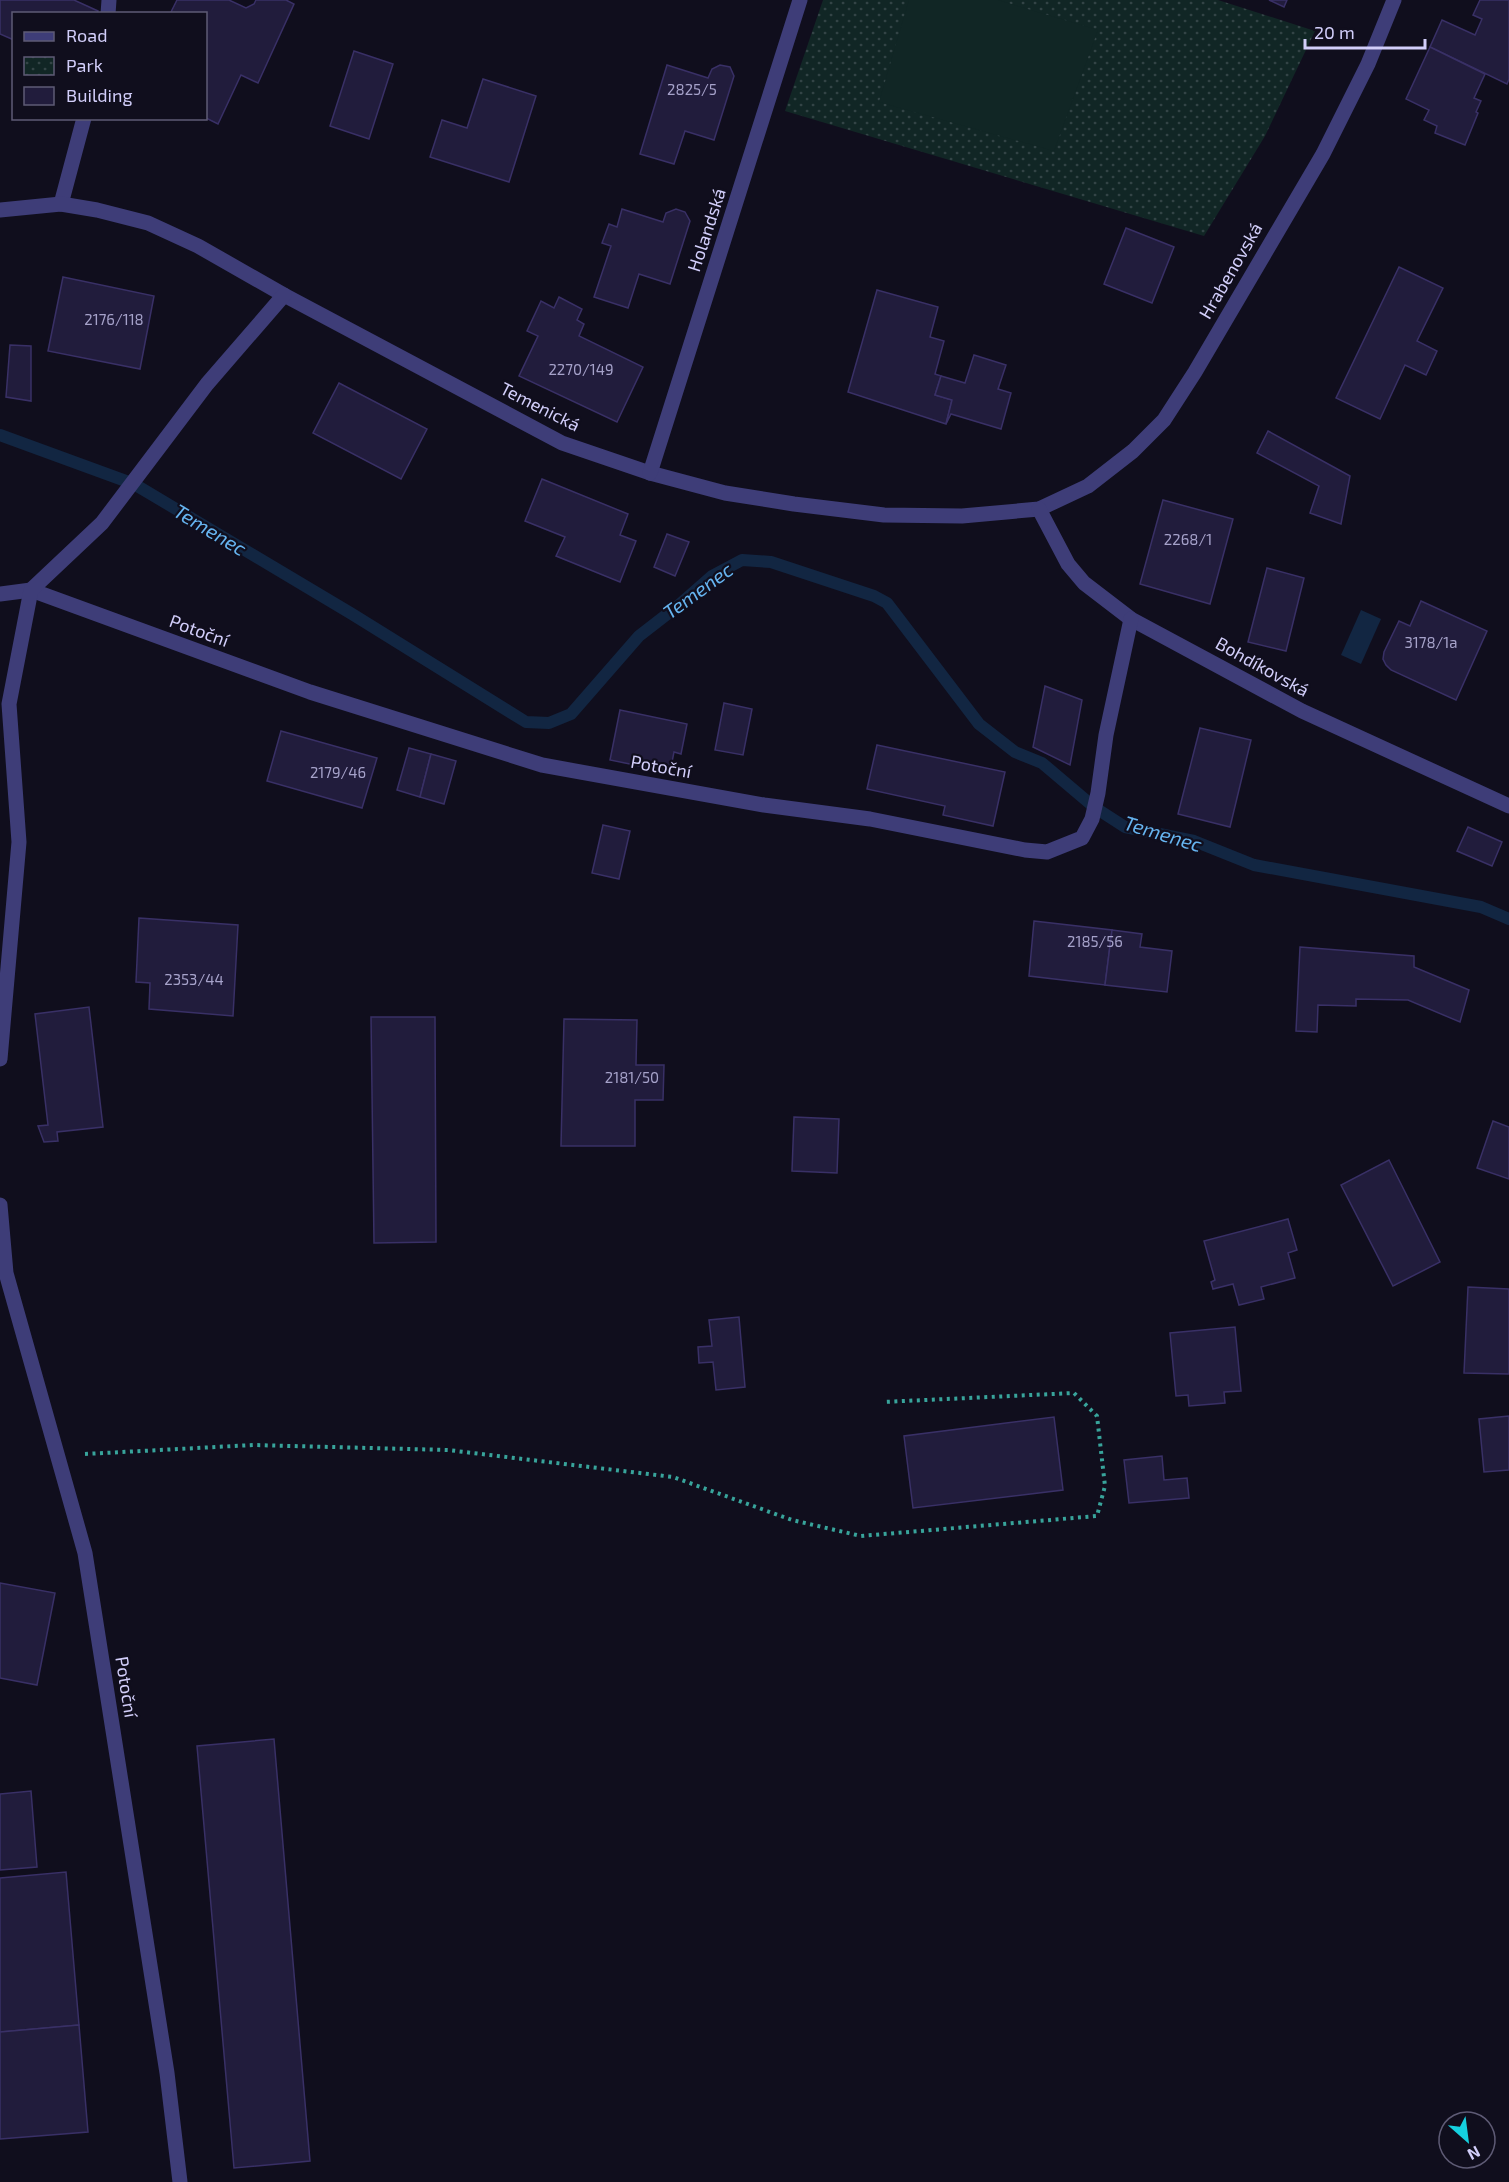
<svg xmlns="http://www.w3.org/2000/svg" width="1509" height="2182" font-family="'Exo 2',sans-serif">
<defs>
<pattern id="park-dots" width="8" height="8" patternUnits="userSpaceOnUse" patternTransform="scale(1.5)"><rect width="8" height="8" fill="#112625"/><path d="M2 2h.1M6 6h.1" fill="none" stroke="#334446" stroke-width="1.8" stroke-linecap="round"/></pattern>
</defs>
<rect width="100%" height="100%" fill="#100e1d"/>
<path fill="url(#park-dots)" d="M823 0H1218L1315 31 1265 136 1204 236 785 111Z"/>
<path fill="#112625" d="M909 0H998L1098 30 1054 151 879 102Z"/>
<path fill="#122642" d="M1361 610 1381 619 1361 664 1341 655Z"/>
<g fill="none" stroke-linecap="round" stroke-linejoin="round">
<path stroke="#122642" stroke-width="12" d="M0 435 134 484 352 614 526 722 549 723 571 714 639 636 679 605 712 576 742 560 771 562 874 596 887 603 979 724 1015 752 1042 763 1094 807 1125 827 1194 841 1254 865 1481 907 1509 919"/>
</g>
<g fill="#211c3c" stroke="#393066" stroke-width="1.5">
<path d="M0 0H74L98 11 97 14H14V40L0 34Z"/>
<path d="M177 0H229L246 8 254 4 256 0H286L294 4 258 83 241 75 218 124 206 118V14H170Z"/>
<path d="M1269 0H1287L1284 7Z"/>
<path d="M1480 0H1509V79L1507 84 1430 47 1442 20 1475 35 1482 19 1473 15Z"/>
<path d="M1430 47 1485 74 1474 98 1481 101 1476 112 1478 113 1465 145 1435 133 1437 126 1424 120 1429 110 1406 99Z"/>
<path d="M354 51 393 64 369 139 330 126Z"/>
<path d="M667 65 708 78 712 69 720 65 730 67 734 76 714 140 685 131 674 164 640 154Z"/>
<path d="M483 79 536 96 509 182 430 157 442 120 467 128Z"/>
<path d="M622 209 663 222 666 213 676 209 685 212 690 221 670 284 639 274 628 308 594 297 611 246 602 243 609 224 617 227Z"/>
<path d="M1126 228 1174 247 1152 303 1104 284Z"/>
<path d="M1399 267 1443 288 1417 341 1437 351 1426 375 1405 365 1380 419 1336 398Z"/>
<path d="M63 277 154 296 140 369 48 351Z"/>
<path d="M877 290 938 307 930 337 944 341 935 374 941 376 935 395 952 400 946 424 848 392Z"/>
<path d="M559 297 582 309 577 320 584 324 579 336 643 367 617 422 519 376 538 336 527 331 541 301 554 308Z"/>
<path d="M10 345 31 346V401L6 397Z"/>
<path d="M974 355 1006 365 998 389 1011 393 1001 429 951 414 946 424 952 400 935 395 941 376 965 383Z"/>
<path d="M339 383 427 429 401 479 313 433Z"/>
<path d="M1268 431 1350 476 1341 524 1310 513 1319 486 1257 453Z"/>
<path d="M542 479 628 514 620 535 636 541 620 582 556 556 565 537 525 521Z"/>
<path d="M1163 500 1233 519 1210 604 1140 584Z"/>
<path d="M667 534 689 542 675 576 654 567Z"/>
<path d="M1267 568 1304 578 1286 651 1248 642Z"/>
<path d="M1421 601 1487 631 1456 700 1391 670 1386 665 1383 659 1384 652 1399 621 1410 626Z"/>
<path d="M1045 686 1082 700 1070 765 1033 747Z"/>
<path d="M724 703 752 709 743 755 715 750Z"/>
<path d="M620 710 687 724 681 754 674 752 670 772 610 760Z"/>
<path d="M1200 728 1251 740 1230 827 1178 814Z"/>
<path d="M281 731 377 758 362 808 267 781Z"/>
<path d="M877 745 1005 772 993 826 943 815 945 806 867 789Z"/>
<path d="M409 748 431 754 420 797 397 790Z"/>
<path d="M431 754 456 761 444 804 420 797Z"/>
<path d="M603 825 630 831 619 879 592 873Z"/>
<path d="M1468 827 1502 842 1492 866 1457 851Z"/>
<path d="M139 918 238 925 233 1016 149 1009 150 983 136 982Z"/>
<path d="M1034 921 1112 930 1105 985 1029 976Z"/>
<path d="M1112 930 1142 934 1140 947 1172 951 1167 992 1105 985Z"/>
<path d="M1300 947 1414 956V967L1469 990 1460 1022 1408 1000 1356 999V1006L1318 1005 1317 1032 1296 1031Z"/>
<path d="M89 1007 103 1127 57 1132 58 1141 44 1142 38 1126 48 1125 35 1014Z"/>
<path d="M371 1017H435L436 1242 374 1243Z"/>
<path d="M564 1019 637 1020 636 1065H664L663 1100H635V1146H561Z"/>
<path d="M794 1117 839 1119 837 1173 792 1171Z"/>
<path d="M1493 1121 1509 1127V1179L1477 1168Z"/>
<path d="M1389 1160 1440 1262 1393 1286 1341 1185Z"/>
<path d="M1288 1219 1297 1250 1288 1253 1295 1278 1261 1287 1264 1299 1239 1305 1233 1284 1213 1289 1211 1282 1215 1280 1204 1241Z"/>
<path d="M1468 1287 1509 1289V1374L1464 1373Z"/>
<path d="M739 1317 745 1387 716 1390 713 1362 699 1363 698 1347 712 1346 709 1320Z"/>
<path d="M1235 1327 1241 1391 1224 1392 1225 1403 1189 1406 1188 1395 1176 1396 1170 1333Z"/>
<path d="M1509 1416V1470L1484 1472 1479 1419Z"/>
<path d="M1054 1417 1063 1490 913 1508 904 1436Z"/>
<path d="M1162 1456 1164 1480 1187 1478 1189 1498 1129 1503 1124 1460Z"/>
<path d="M0 1583 55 1593 37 1685 0 1678Z"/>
<path d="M274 1739 310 2161 234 2168 197 1746Z"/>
<path d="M31 1791 37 1867 0 1870V1794Z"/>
<path d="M66 1872 79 2025 0 2032V1878Z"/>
<path d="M79 2025 88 2132 0 2139V2032Z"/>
</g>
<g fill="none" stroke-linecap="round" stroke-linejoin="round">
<path stroke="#38a49b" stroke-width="4" stroke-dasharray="3 4.5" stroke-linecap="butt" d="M85 1454 253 1445 448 1450 673 1477 792 1520 861 1536 1097 1516 1105 1486 1097 1416 1074 1393 883 1402"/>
<g stroke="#3e3d78" stroke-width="15">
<path d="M108 14 109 0"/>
<path d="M61 204 84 118"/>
<path d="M0 210 61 204 97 210 148 223 198 246 284 295 562 443 650 473 725 493 794 504 884 515 962 516 1039 509 1088 486 1133 451 1164 420 1195 372 1323 154 1368 64 1394 0"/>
<path d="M650 473 800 0"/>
<path d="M1039 509 1068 564 1084 583 1131 619 1302 711 1509 806"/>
<path d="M0 594 31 590 310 692 542 765 764 805 870 819 1025 850 1047 852 1082 838 1092 819 1098 793 1106 735 1131 619"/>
<path d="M0 1059 19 842 9 704 31 590 102 523 207 384 284 295"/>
<path d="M0 1205 6 1273 85 1553 167 2073 180 2182"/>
</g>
</g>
<g text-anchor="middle" stroke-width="4.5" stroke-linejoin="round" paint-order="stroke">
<g font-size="15" fill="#a6a2ca">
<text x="692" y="95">2825/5</text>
<text x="114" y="325">2176/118</text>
<text x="581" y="375">2270/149</text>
<text x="1188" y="545">2268/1</text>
<text x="1431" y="648">3178/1a</text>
<text x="338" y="778">2179/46</text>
<text x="1095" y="947">2185/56</text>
<text x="194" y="985">2353/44</text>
<text x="632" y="1083">2181/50</text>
</g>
<g font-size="18" fill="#d2cefa" stroke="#100e1d">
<text transform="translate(707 230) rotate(-72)" y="6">Holandská</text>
<text transform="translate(1231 271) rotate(-60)" y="6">Hrabenovská</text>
<text transform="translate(540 407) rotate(27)" y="6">Temenická</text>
<text transform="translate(199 631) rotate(20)" y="6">Potoční</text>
<text transform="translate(1262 667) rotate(29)" y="6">Bohdíkovská</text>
<text transform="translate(661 767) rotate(10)" y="6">Potoční</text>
<text transform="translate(126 1687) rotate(81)" y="6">Potoční</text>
</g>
<g font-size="20" font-style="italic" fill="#66b4f0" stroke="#100e1d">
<text transform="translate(210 530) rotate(31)" y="7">Temenec</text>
<text transform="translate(698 591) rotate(-36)" y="7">Temenec</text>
<text transform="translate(1163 834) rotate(17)" y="7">Temenec</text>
</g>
</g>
<rect x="12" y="12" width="195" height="108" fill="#100e1d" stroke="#5e5b75" stroke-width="1.5"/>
<rect x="24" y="32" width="30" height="9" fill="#3e3d78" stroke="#5e5b75" stroke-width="1.5"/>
<text x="66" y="42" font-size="18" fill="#d2cefa">Road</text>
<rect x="24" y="57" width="30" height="18" fill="url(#park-dots)" stroke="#5e5b75" stroke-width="1.5"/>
<text x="66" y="72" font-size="18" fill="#d2cefa">Park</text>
<rect x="24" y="87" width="30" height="18" fill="#211c3c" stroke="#5e5b75" stroke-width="1.5"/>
<text x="66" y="102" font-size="18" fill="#d2cefa">Building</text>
<g transform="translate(1467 2140) rotate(152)"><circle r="28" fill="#100e1d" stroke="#5e5b75" stroke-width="1.5"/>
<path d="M0-4.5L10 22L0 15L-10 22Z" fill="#15d0df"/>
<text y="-9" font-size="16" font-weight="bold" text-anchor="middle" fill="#d2cefa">N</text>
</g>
<path d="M1305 39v9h120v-9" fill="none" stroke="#d2cefa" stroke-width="3"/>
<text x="1314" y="39" font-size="18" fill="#d2cefa" stroke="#100e1d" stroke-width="4.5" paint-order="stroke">20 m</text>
</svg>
